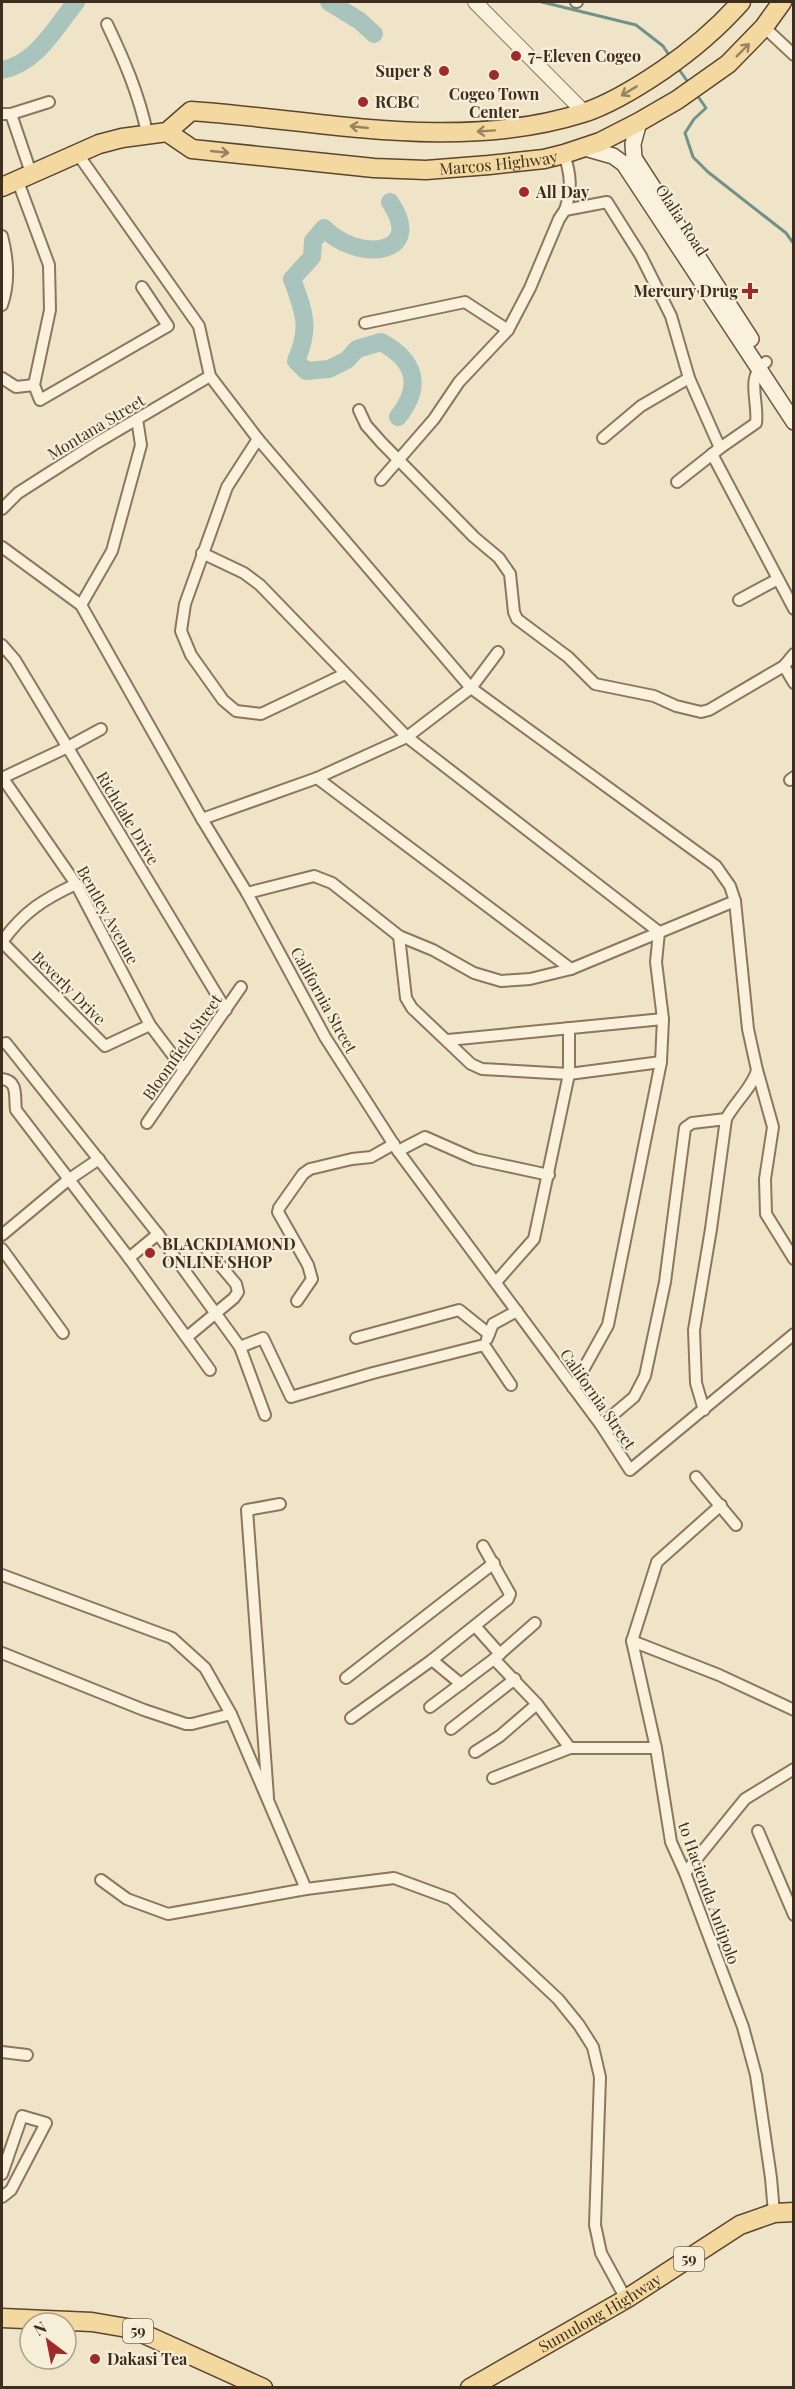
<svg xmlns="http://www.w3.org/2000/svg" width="795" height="2389" font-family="'Playfair Display',serif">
<rect width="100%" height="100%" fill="#f0e4c8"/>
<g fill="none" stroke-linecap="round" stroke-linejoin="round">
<g stroke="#6f938a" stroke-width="3">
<path d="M542 2 636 25 663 46 671 58"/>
<path d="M678 68 690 85"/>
<path d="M697 95 706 108 694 119 685 133 693 157 708 172 786 233 794 244"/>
</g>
<g stroke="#a9c4bc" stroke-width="18">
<path d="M329 2 360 21 374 34"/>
<path d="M2 70C37 63 55 28 76 2"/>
<path d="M390 202C427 257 356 262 324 228L313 241 312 257 292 279C304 312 311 327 296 361L306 371 329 369 347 360 357 349 381 342C415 360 423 386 398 417"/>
</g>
<defs>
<g id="minor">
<path d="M576 2H577"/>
<path d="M107 24C124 60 139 94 147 133"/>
<path d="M764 27 794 55"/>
<path d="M2 114H11L49 102"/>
<path d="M11 114 31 173"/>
<path d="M77 153 199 326 210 376 258 439 471 688 716 866 730 886 735 901 748 1029 757 1070C753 1087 734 1103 726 1119L711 1229 694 1330 696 1383 704 1410"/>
<path d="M564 154C571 175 572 189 565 210L607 202 641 256 671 316 689 378 720 448"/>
<path d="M17 179 49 265 50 310 34 385 40 400 168 326 142 287"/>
<path d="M2 236C8 259 10 282 2 305"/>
<path d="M365 323 465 302 508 330"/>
<path d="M2 378 16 387 34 385"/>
<path d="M359 410 366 425 381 442 474 537 499 558 510 574 514 612 517 619 568 657 595 684 654 696 676 706 701 712 709 710 784 666 794 654"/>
<path d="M603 438 641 406 689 378"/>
<path d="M258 439 227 487 185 604 181 631 191 655 223 700 236 711 261 714 345 674"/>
<path d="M712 454 794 609"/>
<path d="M381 480 434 419 459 382 508 330 530 288 559 219 565 210"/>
<path d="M677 482 720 448 756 423C759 401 745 377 766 362"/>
<path d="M2 509 18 493 93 445 210 376"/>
<path d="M2 547 81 605 202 819 247 893 325 1037 398 1151 601 1425 630 1470 794 1334"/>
<path d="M202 553 244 573 260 585 407 737 659 932 656 962 663 1019 661 1062 608 1325 573 1388"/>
<path d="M739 600 778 579"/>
<path d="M81 605 112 551 141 445 137 419"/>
<path d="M2 645 15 660 226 1010"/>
<path d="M784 666 794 683"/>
<path d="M2 777 76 884 150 1025 184 1070"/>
<path d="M2 778 68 747 101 729"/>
<path d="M317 778 571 969"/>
<path d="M790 780 794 777"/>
<path d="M202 819 317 778 407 737 471 688 498 652"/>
<path d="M247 893 314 876 332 883 399 936 433 950 474 973 501 981 530 979 571 969 735 901"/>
<path d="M399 936 406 998 412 1008 471 1064 482 1069 569 1074 661 1062"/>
<path d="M2 942 105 1046 150 1025"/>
<path d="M2 942C23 912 44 899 76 884"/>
<path d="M448 1040 663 1019"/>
<path d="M6 1043 158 1234 129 1258"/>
<path d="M757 1070 773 1127 765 1179 766 1214 794 1259"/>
<path d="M2 1079C19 1081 14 1097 16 1110L129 1258 210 1370"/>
<path d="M147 1123 241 987"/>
<path d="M398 1151 425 1137 475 1159 549 1175"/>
<path d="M158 1234 240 1347 265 1415"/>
<path d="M2 1235 68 1180 99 1159"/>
<path d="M2 1249 63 1333"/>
<path d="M496 1282 534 1239 569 1074V1028"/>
<path d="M297 1301 312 1279 308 1265 278 1212 279 1208 303 1174 310 1169 352 1159 371 1157 394 1144"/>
<path d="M187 1337 234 1298 238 1292 236 1284 203 1245"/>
<path d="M356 1338 459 1310 489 1334"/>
<path d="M487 1339 493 1324 517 1311"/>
<path d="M240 1347 263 1338 291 1397 373 1373 484 1345 511 1385"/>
<path d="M601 1425 634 1397 645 1376 665 1282 685 1128 692 1123 726 1119"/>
<path d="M696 1477 736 1525"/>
<path d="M721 1505 657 1562 632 1641 656 1748 671 1842 685 1873 743 2027 756 2075 771 2178 774 2213"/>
<path d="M2 1575 172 1638 205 1668 231 1714 306 1889"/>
<path d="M475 1626 500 1654"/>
<path d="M632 1641 719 1675 794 1710"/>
<path d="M2 1653 144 1710 186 1724H192L231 1714"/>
<path d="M494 1659 537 1704 570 1748"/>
<path d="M432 1660 461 1684"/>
<path d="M346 1678 494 1563"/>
<path d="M430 1707 494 1659 535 1623"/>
<path d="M351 1718 432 1660 508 1599 510 1594 483 1546"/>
<path d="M451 1729 515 1679"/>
<path d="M475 1752 500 1736 537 1704"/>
<path d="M493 1778 570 1748H656"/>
<path d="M268 1797 247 1510 280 1504"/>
<path d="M758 1831 794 1915"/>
<path d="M685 1873 745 1799 794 1769"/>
<path d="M101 1880 127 1899 168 1914 306 1889 394 1878 451 1899 558 1999 579 2025 593 2047 600 2077 595 2225 601 2253 626 2299"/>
<path d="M2 2052 27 2055"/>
<path d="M2 2174 22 2116 46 2123 11 2190 2 2197"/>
</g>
<path id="tertiary" d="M475 2 584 112"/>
<g id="secondary">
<path d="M639 122 633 144 634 158 751 339"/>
<path d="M585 148 613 156 624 164 794 422"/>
</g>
<g id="primary">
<path id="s1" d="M167 132 192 149 374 168 426 170 489 165 544 159 564 154 600 142 639 122 677 100 728 64 764 27 782 2"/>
<path d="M2 187 99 144 122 138 167 132 191 111C321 120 456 153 583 113 611 104 638 87 663 70 692 50 718 28 741 2"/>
<path d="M2 2318 92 2322 133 2329 263 2388"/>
<path id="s2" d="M470 2388 626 2299 740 2225 774 2213 794 2212"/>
</g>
</defs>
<use href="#minor" stroke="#8d765c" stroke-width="14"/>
<use href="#tertiary" stroke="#8d765c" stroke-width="16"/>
<use href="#secondary" stroke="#6f573f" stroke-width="18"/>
<use href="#primary" stroke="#5b4430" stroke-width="21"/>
<use href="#minor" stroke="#faf1dc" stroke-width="10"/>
<use href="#tertiary" stroke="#faf1dc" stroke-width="14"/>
<use href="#secondary" stroke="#faf1dc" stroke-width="15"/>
<use href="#primary" stroke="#f3d9a0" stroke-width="18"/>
</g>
<defs><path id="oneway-shaft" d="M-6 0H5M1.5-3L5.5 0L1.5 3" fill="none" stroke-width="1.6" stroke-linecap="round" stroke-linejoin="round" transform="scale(1.5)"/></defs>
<g stroke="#988460">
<use href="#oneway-shaft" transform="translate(743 50) rotate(-45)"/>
<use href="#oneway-shaft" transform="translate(629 91) rotate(149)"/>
<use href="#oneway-shaft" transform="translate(359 127) rotate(-174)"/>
<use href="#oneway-shaft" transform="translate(486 131) rotate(176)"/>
<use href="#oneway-shaft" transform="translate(220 152) rotate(6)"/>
</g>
<g fill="#9e2a2b" stroke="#f7eed8" stroke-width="2">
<circle cx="516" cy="56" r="6"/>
<circle cx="444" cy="71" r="6"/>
<circle cx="494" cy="75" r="6"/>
<circle cx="363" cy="102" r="6"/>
<circle cx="524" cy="192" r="6"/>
<path d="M747 282h6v6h6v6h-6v6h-6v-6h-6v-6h6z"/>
<circle cx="150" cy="1253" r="6"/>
<circle cx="95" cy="2359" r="6"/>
</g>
<g text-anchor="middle" stroke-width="4.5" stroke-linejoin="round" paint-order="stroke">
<g fill="#f7eed8" stroke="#756857" stroke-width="1.5">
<rect x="674" y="2247" width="30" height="24" rx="4.5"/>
<rect x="123" y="2319" width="30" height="24" rx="4.5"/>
</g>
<g font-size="15" font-weight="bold" fill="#3d2e20">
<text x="689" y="2264">59</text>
<text x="138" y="2336">59</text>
</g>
<g font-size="16" font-weight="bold" fill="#3d2e20" stroke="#f7eed8" text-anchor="start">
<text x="528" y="62">7-Eleven Cogeo</text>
<text x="432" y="77" text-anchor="end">Super 8</text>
<text x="494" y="100" text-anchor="middle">Cogeo Town<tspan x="494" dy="18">Center</tspan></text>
<text x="375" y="108">RCBC</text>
<text x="536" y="198">All Day</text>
<text x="738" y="297" text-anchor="end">Mercury Drug</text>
<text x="162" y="1250">BLACKDIAMOND<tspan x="162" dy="18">ONLINE SHOP</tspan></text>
<text x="107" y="2365">Dakasi Tea</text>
</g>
<g font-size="16" fill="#3d2e20" stroke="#f7eed8">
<text dy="6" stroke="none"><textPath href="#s1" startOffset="338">Marcos Highway</textPath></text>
<text transform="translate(682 220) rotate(57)" y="6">Olalia Road</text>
<text transform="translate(96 427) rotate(-31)" y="6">Montana Street</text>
<text transform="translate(128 818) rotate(59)" y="6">Richdale Drive</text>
<text transform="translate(108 915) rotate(61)" y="6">Bentley Avenue</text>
<text transform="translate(69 988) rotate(45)" y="6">Beverly Drive</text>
<text transform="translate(324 1000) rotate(61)" y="6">California Street</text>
<text transform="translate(182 1047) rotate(-55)" y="6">Bloomfield Street</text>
<text transform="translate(598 1399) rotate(55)" y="6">California Street</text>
<text transform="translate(709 1893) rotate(70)" y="6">to Hacienda Antipolo</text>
<text dy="6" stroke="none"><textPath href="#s2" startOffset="150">Sumulong Highway</textPath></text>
</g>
</g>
<rect width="795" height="2389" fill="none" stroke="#3d2e20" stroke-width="6"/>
<g transform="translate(48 2341) rotate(328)"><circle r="28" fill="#f7eed8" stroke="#ada18e" stroke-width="1.5"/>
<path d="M0-4.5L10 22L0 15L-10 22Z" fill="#9e2a2b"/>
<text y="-9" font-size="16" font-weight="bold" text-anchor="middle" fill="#3d2e20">N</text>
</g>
</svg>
